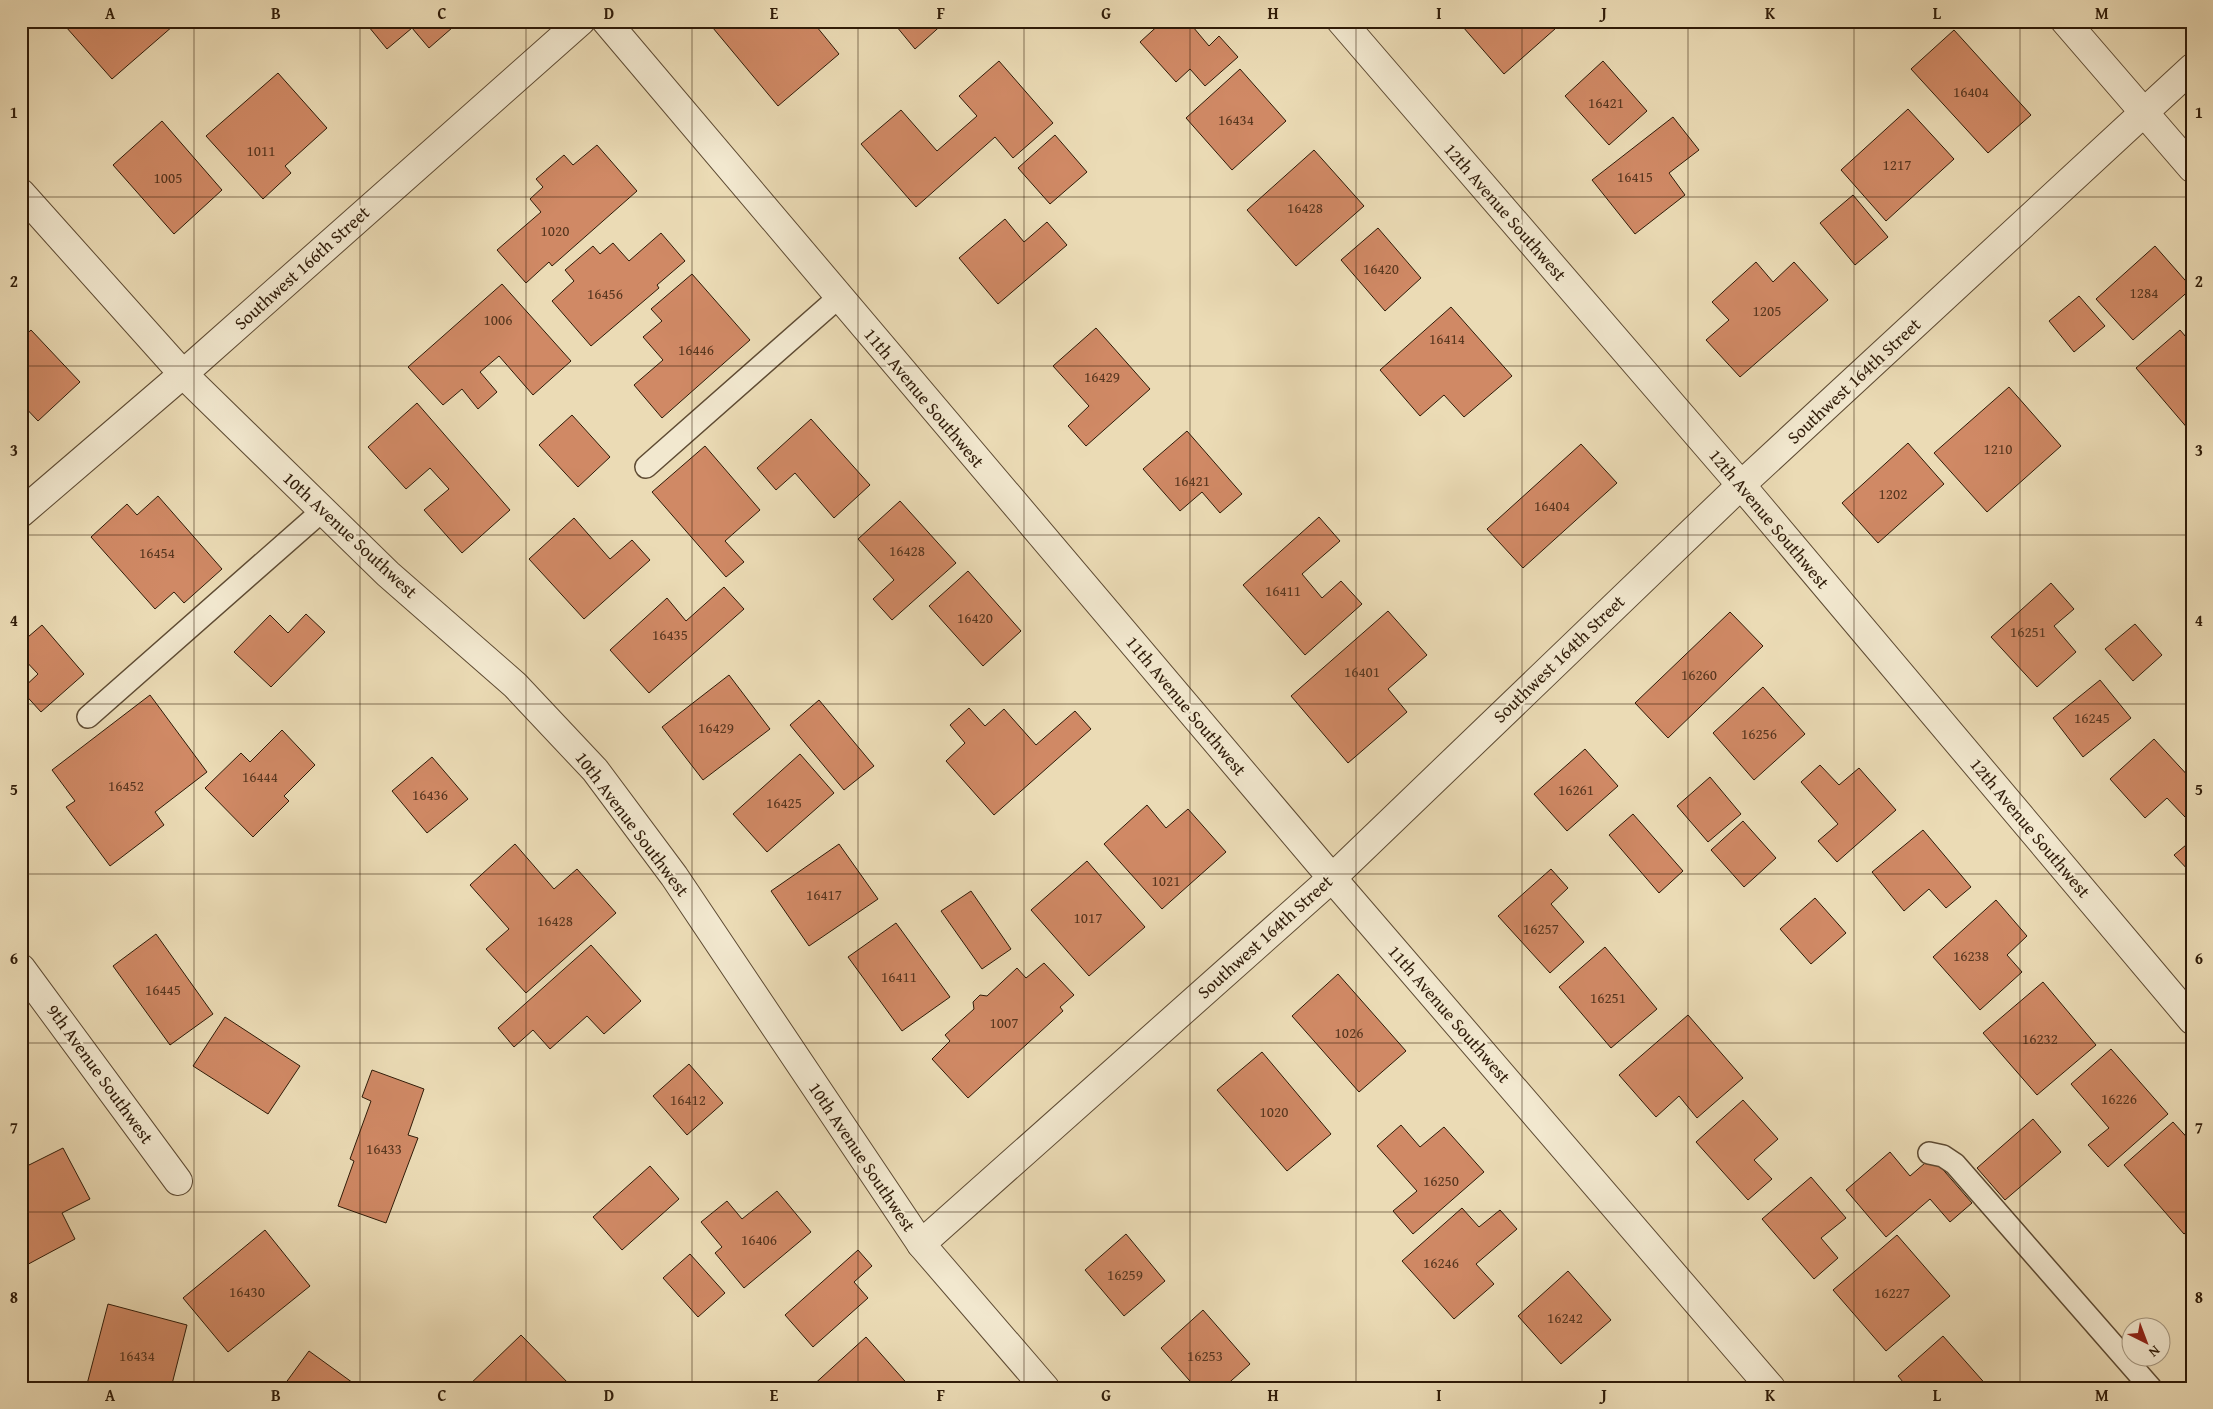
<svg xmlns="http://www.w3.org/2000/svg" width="2213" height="1409" font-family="'Gentium Book Plus',serif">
<rect width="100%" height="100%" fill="#ebdbb5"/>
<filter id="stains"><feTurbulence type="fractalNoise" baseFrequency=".004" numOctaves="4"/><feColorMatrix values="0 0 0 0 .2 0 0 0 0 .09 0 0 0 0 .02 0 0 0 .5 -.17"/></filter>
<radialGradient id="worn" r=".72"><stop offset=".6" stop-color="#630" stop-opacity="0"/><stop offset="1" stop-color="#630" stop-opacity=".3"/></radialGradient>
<g fill="#d08965" stroke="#2f1b08">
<path d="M72 21H169L173 26 112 79 66 27Z"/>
<path d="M364 21H460L429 48 412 28 387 49Z"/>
<path d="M720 21H812L839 54 778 106 713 28Z"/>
<path d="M892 21H946L915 49Z"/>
<path d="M1163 21H1188L1209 46 1219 36 1238 57 1205 86 1190 69 1176 82 1140 42Z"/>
<path d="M1469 21H1564L1504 74 1463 27Z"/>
<path d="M1954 30 2031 115 1988 153 1911 69Z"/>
<path d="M999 61 1053 123 1013 158 995 137 916 207 861 144 901 110 937 151 977 116 959 96Z"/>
<path d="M1603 61 1647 111 1609 145 1565 96Z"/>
<path d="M1240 69 1286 121 1232 170 1186 118Z"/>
<path d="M278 73 327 128 285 166 291 173 263 199 206 136Z"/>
<path d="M1908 109 1954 159 1886 221 1841 170Z"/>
<path d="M1673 117 1699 150 1669 173 1685 195 1635 234 1592 180Z"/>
<path d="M162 121 222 190 174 234 113 165Z"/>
<path d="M1055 135 1087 172 1050 204 1018 168Z"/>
<path d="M597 145 637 191 552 266 549 262 526 283 497 250 541 212 530 199 543 187 536 179 564 155 573 165Z"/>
<path d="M1314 150 1364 206 1296 266 1247 210Z"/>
<path d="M1853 195 1888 237 1855 265 1820 223Z"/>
<path d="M1005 219 1024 242 1047 222 1067 245 998 304 959 258Z"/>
<path d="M1378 228 1421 278 1385 311 1341 260Z"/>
<path d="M661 233 685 261 657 285 659 288 591 346 552 301 574 281 565 270 593 246 600 254 613 243 629 261Z"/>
<path d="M2155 246 2192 288 2133 340 2096 299Z"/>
<path d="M1756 262 1773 282 1794 262 1828 300 1740 377 1706 340 1729 320 1712 302Z"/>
<path d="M692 274 750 340 662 418 634 385 663 360 643 337 662 321 651 309Z"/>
<path d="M502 284 571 361 533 395 499 356 480 372 497 392 478 409 462 389 443 405 408 367Z"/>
<path d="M2079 296 2105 326 2074 352 2049 321Z"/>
<path d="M1451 307 1512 376 1464 417 1444 395 1420 416 1380 370Z"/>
<path d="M1096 328 1150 389 1086 446 1068 426 1089 406 1053 366Z"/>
<path d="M31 330 80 382 38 421 21 403V339Z"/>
<path d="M2180 330 2192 344V428L2189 430 2136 368Z"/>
<path d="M2009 387 2061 446 1987 512 1934 453Z"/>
<path d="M417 403 510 510 462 553 424 510 449 489 430 468 406 489 368 447Z"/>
<path d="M572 415 610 457 578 487 539 445Z"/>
<path d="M811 419 870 485 834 518 795 473 776 490 757 468Z"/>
<path d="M1187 431 1242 494 1220 513 1202 492 1180 511 1143 469Z"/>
<path d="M1908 443 1944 484 1878 543 1842 503Z"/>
<path d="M1581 444 1617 483 1523 568 1487 529Z"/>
<path d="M705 446 760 510 725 541 744 562 726 577 652 492Z"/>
<path d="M158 496 222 569 184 603 174 592 155 609 91 537 127 504 137 515Z"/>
<path d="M900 501 956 563 892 620 873 599 894 580 858 539Z"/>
<path d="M1319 517 1340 541 1302 574 1322 598 1341 581 1362 604 1305 655 1243 585Z"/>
<path d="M574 518 610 559 632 540 650 560 584 619 529 559Z"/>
<path d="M968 571 1021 631 983 666 929 606Z"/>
<path d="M2051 583 2074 609 2054 626 2076 652 2037 687 1991 637Z"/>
<path d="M724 587 744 609 649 693 610 650 667 598 686 621Z"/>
<path d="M1388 611 1427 655 1388 689 1407 712 1348 763 1291 696Z"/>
<path d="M1730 612 1763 646 1668 738 1635 703Z"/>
<path d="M306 614 325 632 271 687 234 652 270 615 288 633Z"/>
<path d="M2135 624 2162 655 2133 681 2105 649Z"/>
<path d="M42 625 84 674 41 712 21 690 38 674 21 656V643Z"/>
<path d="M729 675 770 729 703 780 662 727Z"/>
<path d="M2100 680 2131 718 2083 757 2053 718Z"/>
<path d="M1763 687 1805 734 1754 780 1713 733Z"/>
<path d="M150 695 207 772 155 812 164 825 110 866 66 807 75 801 52 770Z"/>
<path d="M819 700 874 766 844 790 790 725Z"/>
<path d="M969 708 985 726 1004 709 1036 745 1075 711 1091 729 994 815 946 761 965 743 950 725Z"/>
<path d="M282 730 315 765 284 796 289 801 253 837 205 788 241 753 250 762Z"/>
<path d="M2154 739 2192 780V811L2185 817 2167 798 2145 818 2110 779Z"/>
<path d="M1585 749 1618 786 1567 831 1534 794Z"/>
<path d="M800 754 834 793 767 852 733 814Z"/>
<path d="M432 757 468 799 427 833 392 791Z"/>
<path d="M1820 765 1839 785 1859 768 1896 810 1837 862 1818 841 1838 824 1801 782Z"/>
<path d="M1710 777 1741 814 1708 842 1677 806Z"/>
<path d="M1147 805 1166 828 1188 809 1226 852 1162 909 1104 844Z"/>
<path d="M1633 814 1683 871 1659 893 1609 835Z"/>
<path d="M1743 821 1776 858 1744 887 1711 850Z"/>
<path d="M1923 830 1971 887 1946 908 1929 889 1904 911 1872 872Z"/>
<path d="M2192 840V872L2191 873 2174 855Z"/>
<path d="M515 844 554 889 577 869 616 913 526 993 486 949 509 929 470 885Z"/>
<path d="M839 844 878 899 809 946 771 891Z"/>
<path d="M1087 861 1145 927 1089 976 1031 910Z"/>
<path d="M1551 869 1568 888 1551 904 1584 942 1550 973 1498 916Z"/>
<path d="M971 891 1011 949 982 969 941 911Z"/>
<path d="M1815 898 1846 933 1811 964 1780 929Z"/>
<path d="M1996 900 2027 936 2007 955 2022 972 1980 1010 1933 957Z"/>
<path d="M896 923 950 997 902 1031 848 957Z"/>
<path d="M156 934 213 1014 170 1045 113 966Z"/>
<path d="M591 945 641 1001 604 1034 587 1016 550 1049 533 1030 514 1047 498 1028Z"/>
<path d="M1605 947 1657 1009 1611 1048 1559 987Z"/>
<path d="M1044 963 1074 995 1060 1007 1063 1011 968 1098 932 1059 950 1041 945 1035 974 1009 973 1002 980 995 987 996 1017 968 1026 978Z"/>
<path d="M1338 974 1406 1051 1359 1092 1292 1016Z"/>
<path d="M2043 982 2096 1045 2037 1095 1983 1033Z"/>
<path d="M1688 1015 1743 1078 1697 1118 1679 1096 1656 1117 1619 1075Z"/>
<path d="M225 1017 300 1066 268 1114 193 1066Z"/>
<path d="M2111 1049 2168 1114 2108 1167 2088 1145 2109 1128 2071 1084Z"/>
<path d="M1262 1052 1331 1134 1287 1171 1217 1090Z"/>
<path d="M689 1064 723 1103 687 1135 653 1096Z"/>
<path d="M372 1070 424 1089 408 1135 418 1138 386 1223 338 1206 354 1161 350 1159 371 1101 362 1097Z"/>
<path d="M1743 1100 1778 1139 1754 1160 1772 1179 1748 1200 1696 1142Z"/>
<path d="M2033 1119 2061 1152 2005 1200 1977 1168Z"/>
<path d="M2173 1122 2192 1143V1228L2184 1234 2124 1165Z"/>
<path d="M1401 1125 1420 1147 1444 1127 1484 1172 1413 1234 1393 1211 1417 1191 1377 1146Z"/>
<path d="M63 1148 90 1199 62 1213 75 1239 21 1268V1169Z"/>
<path d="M1890 1152 1910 1176 1932 1157 1972 1203 1950 1222 1930 1199 1886 1237 1846 1190Z"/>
<path d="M650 1166 679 1199 622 1250 593 1217Z"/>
<path d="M1811 1177 1846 1218 1821 1238 1838 1258 1814 1279 1762 1219Z"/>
<path d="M777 1191 811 1232 744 1288 715 1253 722 1247 701 1222 727 1201 742 1219Z"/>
<path d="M1462 1208 1479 1227 1500 1210 1517 1229 1476 1264 1494 1284 1454 1319 1402 1261Z"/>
<path d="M265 1230 310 1286 228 1352 183 1298Z"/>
<path d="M1126 1234 1165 1281 1124 1316 1085 1270Z"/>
<path d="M1897 1235 1950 1296 1886 1351 1833 1290Z"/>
<path d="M858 1250 872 1266 854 1282 868 1298 813 1347 785 1315Z"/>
<path d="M690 1254 725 1293 698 1317 663 1278Z"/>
<path d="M1568 1271 1611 1320 1561 1364 1518 1316Z"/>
<path d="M108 1304 187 1325 171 1388H86Z"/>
<path d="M1203 1310 1250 1364 1223 1388H1196L1161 1348Z"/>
<path d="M521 1335 573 1388H466Z"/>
<path d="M1943 1336 1989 1388H1908L1898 1376Z"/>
<path d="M866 1337 911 1388H810Z"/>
<path d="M309 1351 360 1388H282Z"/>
</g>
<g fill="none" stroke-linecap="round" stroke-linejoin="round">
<defs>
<g id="service">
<path d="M646 467 839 297"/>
<path d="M88 717 322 511"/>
<path d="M1929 1153 1943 1156 1955 1164 2151 1388"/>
</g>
<g id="minor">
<path d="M606 21 1332 878 1771 1388"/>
<path d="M1341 21 1741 485 2192 1020"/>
<path d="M2065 21 2192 168"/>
<path d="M21 193 183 374 388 574 515 685 595 770 674 876 921 1244 1045 1388"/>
<path d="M21 513 183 374 581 21"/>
<path d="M21 968 178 1181"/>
<path d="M921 1244 1332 878 1741 485 2192 68"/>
</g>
</defs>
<use href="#service" stroke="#5e4b33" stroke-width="24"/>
<use href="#minor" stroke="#5e4b33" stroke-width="30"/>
<use href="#service" stroke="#f2e8cf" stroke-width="21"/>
<use href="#minor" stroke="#f2e8cf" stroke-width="28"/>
</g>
<path fill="none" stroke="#2f1b08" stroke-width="1" stroke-opacity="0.55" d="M194 21V1388M360 21V1388M526 21V1388M692 21V1388M858 21V1388M1024 21V1388M1190 21V1388M1356 21V1388M1522 21V1388M1688 21V1388M1854 21V1388M2020 21V1388M21 197H2192M21 366H2192M21 535H2192M21 704H2192M21 874H2192M21 1043H2192M21 1212H2192"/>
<g text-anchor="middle" stroke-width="5" stroke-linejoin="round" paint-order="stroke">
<g font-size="15" fill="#57361f">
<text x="1971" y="97">16404</text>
<text x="1606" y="108">16421</text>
<text x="1236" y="125">16434</text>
<text x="261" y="156">1011</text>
<text x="1897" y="170">1217</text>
<text x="1635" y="182">16415</text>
<text x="168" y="183">1005</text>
<text x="1305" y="213">16428</text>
<text x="555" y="236">1020</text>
<text x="1381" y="274">16420</text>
<text x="2144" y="298">1284</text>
<text x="605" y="299">16456</text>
<text x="1767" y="316">1205</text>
<text x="498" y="325">1006</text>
<text x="1447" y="344">16414</text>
<text x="696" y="355">16446</text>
<text x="1102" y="382">16429</text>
<text x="1998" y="454">1210</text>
<text x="1192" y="486">16421</text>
<text x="1893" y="499">1202</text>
<text x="1552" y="511">16404</text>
<text x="907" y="556">16428</text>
<text x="157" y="558">16454</text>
<text x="1283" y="596">16411</text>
<text x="975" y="623">16420</text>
<text x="2028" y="637">16251</text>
<text x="670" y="640">16435</text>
<text x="1362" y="677">16401</text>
<text x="1699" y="680">16260</text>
<text x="2092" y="723">16245</text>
<text x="716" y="733">16429</text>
<text x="1759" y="739">16256</text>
<text x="260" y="782">16444</text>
<text x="126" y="791">16452</text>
<text x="1576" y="795">16261</text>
<text x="430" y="800">16436</text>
<text x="784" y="808">16425</text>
<text x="1166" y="886">1021</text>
<text x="824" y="900">16417</text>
<text x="1088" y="923">1017</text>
<text x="555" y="926">16428</text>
<text x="1541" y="934">16257</text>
<text x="1971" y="961">16238</text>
<text x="899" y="982">16411</text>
<text x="163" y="995">16445</text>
<text x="1608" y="1003">16251</text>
<text x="1004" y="1028">1007</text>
<text x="1349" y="1038">1026</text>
<text x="2040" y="1044">16232</text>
<text x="2119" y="1104">16226</text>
<text x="688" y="1105">16412</text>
<text x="1274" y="1117">1020</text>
<text x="384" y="1154">16433</text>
<text x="1441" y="1186">16250</text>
<text x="759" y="1245">16406</text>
<text x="1441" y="1268">16246</text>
<text x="1125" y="1280">16259</text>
<text x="247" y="1297">16430</text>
<text x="1892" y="1298">16227</text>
<text x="1565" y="1323">16242</text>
<text x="137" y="1361">16434</text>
<text x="1205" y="1361">16253</text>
</g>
<g font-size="18" fill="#2f1b08" stroke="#f2e8cf">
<text transform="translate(1505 212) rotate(49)" y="6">12th Avenue Southwest</text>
<text transform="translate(302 268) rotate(-42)" y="6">Southwest 166th Street</text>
<text transform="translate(1854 381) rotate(-43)" y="6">Southwest 164th Street</text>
<text transform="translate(924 398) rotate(50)" y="6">11th Avenue Southwest</text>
<text transform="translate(1769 519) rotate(50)" y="6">12th Avenue Southwest</text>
<text transform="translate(350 535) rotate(43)" y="6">10th Avenue Southwest</text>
<text transform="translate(1559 659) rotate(-44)" y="6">Southwest 164th Street</text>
<text transform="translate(1186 706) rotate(50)" y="6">11th Avenue Southwest</text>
<text transform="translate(632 824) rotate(53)" y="6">10th Avenue Southwest</text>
<text transform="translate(2030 828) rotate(50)" y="6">12th Avenue Southwest</text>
<text transform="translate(1265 937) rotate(-42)" y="6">Southwest 164th Street</text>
<text transform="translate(1449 1014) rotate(49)" y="6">11th Avenue Southwest</text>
<text transform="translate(100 1074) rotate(54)" y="6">9th Avenue Southwest</text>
<text transform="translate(862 1157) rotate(56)" y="6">10th Avenue Southwest</text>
</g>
</g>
<rect width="2213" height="1409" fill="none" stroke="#ebdbb5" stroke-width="55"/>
<g transform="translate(2146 1342) rotate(138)"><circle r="24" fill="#f2e8cf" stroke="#a4967f"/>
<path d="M0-4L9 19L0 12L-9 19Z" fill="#8f2418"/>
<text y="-8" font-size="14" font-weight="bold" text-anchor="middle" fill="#2f1b08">N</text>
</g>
<rect x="28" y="28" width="2158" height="1354" fill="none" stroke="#2f1b08" stroke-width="2"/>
<g font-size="16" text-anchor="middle" font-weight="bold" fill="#2f1b08">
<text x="110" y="19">A</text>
<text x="276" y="19">B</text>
<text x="442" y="19">C</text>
<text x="609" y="19">D</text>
<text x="774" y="19">E</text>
<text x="941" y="19">F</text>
<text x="1106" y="19">G</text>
<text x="1273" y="19">H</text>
<text x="1439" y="19">I</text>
<text x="1604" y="19">J</text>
<text x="1770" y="19">K</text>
<text x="1937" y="19">L</text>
<text x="2102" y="19">M</text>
<text x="14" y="118">1</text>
<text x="2199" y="118">1</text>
<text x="14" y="287">2</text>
<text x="2199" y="287">2</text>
<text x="14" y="456">3</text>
<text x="2199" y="456">3</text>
<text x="14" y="626">4</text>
<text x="2199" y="626">4</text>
<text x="14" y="795">5</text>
<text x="2199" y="795">5</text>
<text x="14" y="964">6</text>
<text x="2199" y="964">6</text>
<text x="14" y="1133">7</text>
<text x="2199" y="1133">7</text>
<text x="14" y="1303">8</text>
<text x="2199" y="1303">8</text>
<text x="110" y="1401">A</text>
<text x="276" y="1401">B</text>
<text x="442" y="1401">C</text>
<text x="609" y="1401">D</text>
<text x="774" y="1401">E</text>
<text x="941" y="1401">F</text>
<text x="1106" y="1401">G</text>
<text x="1273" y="1401">H</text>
<text x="1439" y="1401">I</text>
<text x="1604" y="1401">J</text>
<text x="1770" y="1401">K</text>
<text x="1937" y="1401">L</text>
<text x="2102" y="1401">M</text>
</g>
<rect width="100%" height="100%" filter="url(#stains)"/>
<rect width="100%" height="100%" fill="url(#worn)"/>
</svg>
